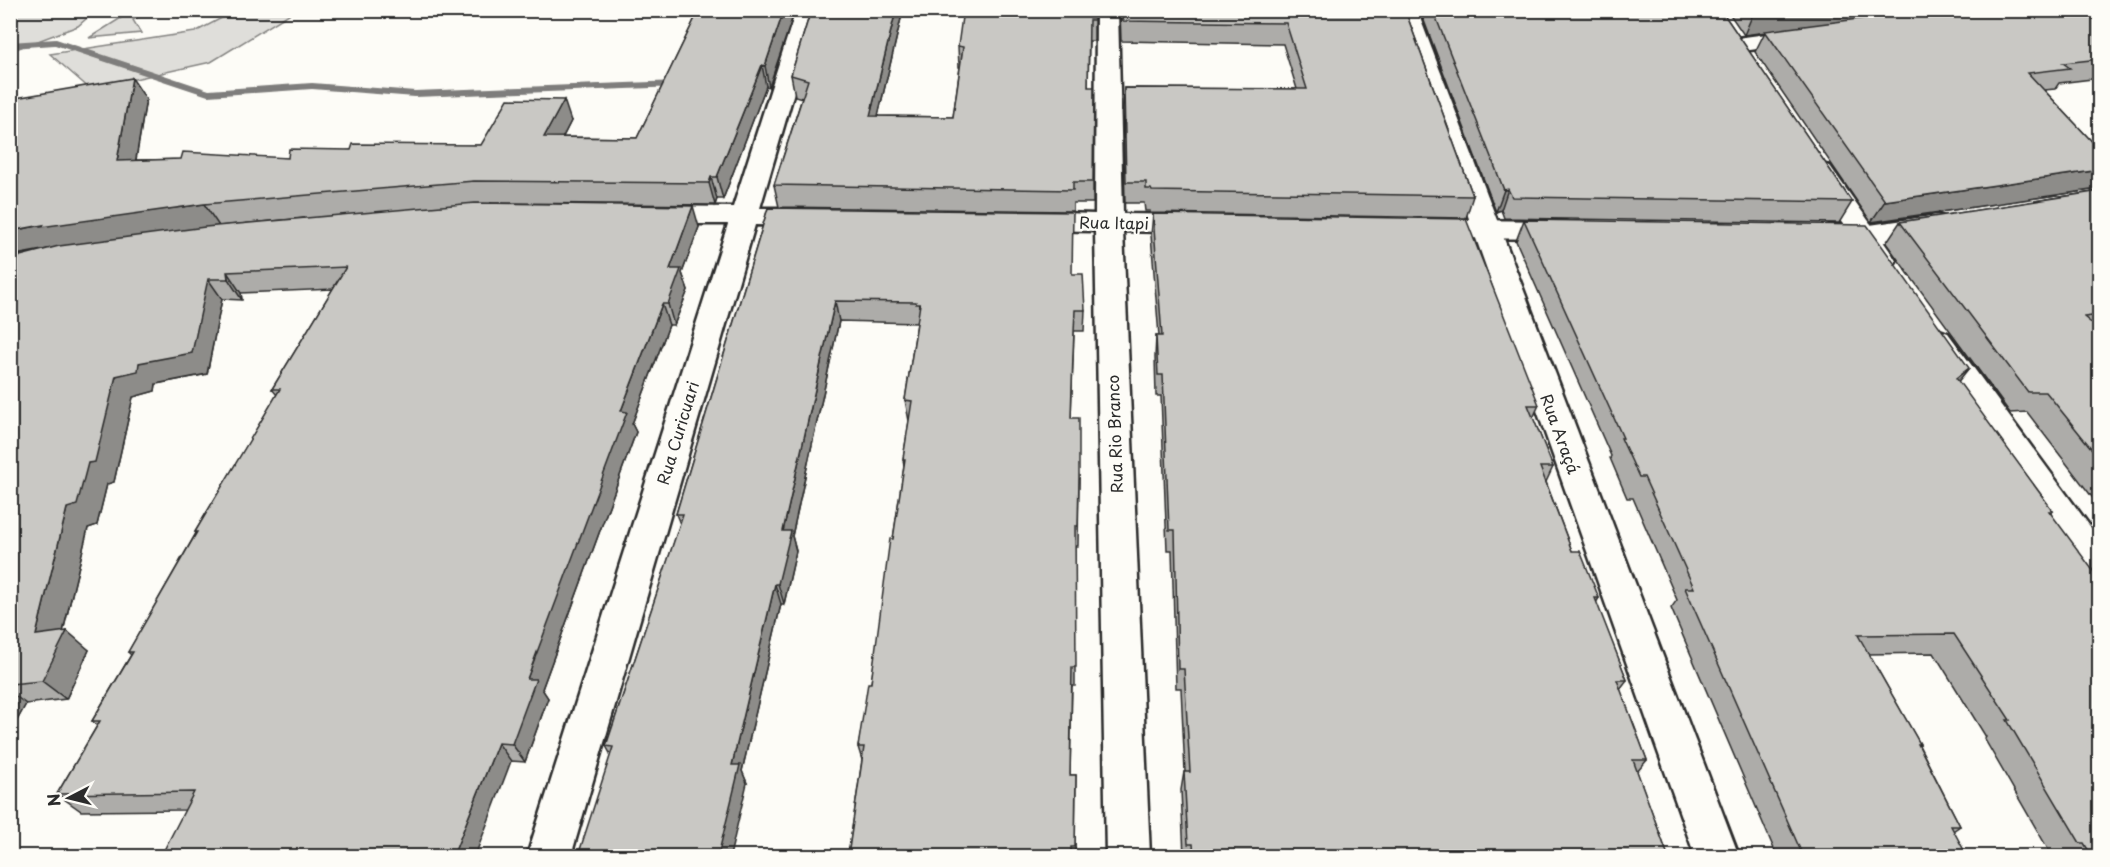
<svg xmlns="http://www.w3.org/2000/svg" width="2110" height="867" font-family="'Playpen Sans',sans-serif">
<rect width="100%" height="100%" fill="#fdfcf7"/>
<filter id="ink" filterUnits="userSpaceOnUse"><feTurbulence type="fractalNoise" baseFrequency=".0167" numOctaves="2"/><feDisplacementMap in="SourceGraphic" scale="12" xChannelSelector="R" yChannelSelector="G"/><feConvolveMatrix kernelMatrix="1 2 1 2 8 2 1 2 1" color-interpolation-filters="sRGB"/></filter>
<g filter="url(#ink)">
<g fill="#dfdeda" stroke="#858482" stroke-width="1.5">
<path d="M11 10H95V11L78 26 11 51Z"/>
<path d="M132 11H149L133 20 141 33 89 38Z"/>
<path d="M235 11H294L211 62 90 89 50 54 195 32Z"/>
</g>
<g fill="none" stroke-linecap="round" stroke-linejoin="round">
<path fill="#7e7d7b" fill-rule="evenodd" d="M56 39 209 90 312 83 415 91 678 81 682 84 678 87 415 97 312 89 208 96 55 45 10 48V42Z"/>
<defs>
<g id="street">
<path d="M796 10H818L760 208H811L821 211 825 217 821 223 811 226 755 225 571 856H527L728 224H653L643 221 639 215 643 209 653 206 733 207Z"/>
<path d="M1096 10H1118L1123 214 1198 215 1208 218 1212 224 1208 230 1198 233 1123 231 1150 856H1106L1095 231 1028 230 1018 227 1014 221 1018 215 1028 212 1095 214Z"/>
<path d="M1803 29 1811 31 1815 36 1811 41 1737 52 1729 50 1725 45 1729 40 1737 38Z"/>
<path d="M1938 215 1948 218 1952 224 1948 230C1912 239 1857 250 1821 240L1817 234 1821 228 1831 225 1863 226Z"/>
<path d="M1456 220 1564 221 1574 224 1578 230 1574 236 1564 239 1456 238 1446 235 1442 229 1446 223Z"/>
</g>
<g id="secondary">
<path d="M1395 10H1417L1739 856H1695Z"/>
<path d="M1821 164 1830 166 1892 254 1896 261 1892 268 1882 270 1872 268 1808 172 1812 166Z"/>
<path d="M1937 329 1948 333 2100 540V584L2087 580 1926 347 1922 340 1926 333Z"/>
</g>
</defs>
<use href="#street" stroke="#2b2b2b" stroke-width="5"/>
<use href="#secondary" stroke="#2b2b2b" stroke-width="5"/>
<use href="#street" fill="#fdfcf7" fill-rule="evenodd"/>
<use href="#secondary" fill="#fdfcf7" fill-rule="evenodd"/>
</g>
<g fill="#adaca9" stroke="#2b2b2b" stroke-width="1.5" fill-rule="evenodd">
<path d="M699 10H795L769 87 766 86 723 199H717L715 205 490 203 699 227 682 273 688 290 674 325H669L632 424 636 432 542 689 548 698 525 762 511 761 185 810 81 811 57 794 97 726 92 721 131 655 128 652 196 533 195 532 277 395 272 389 333 289 241 293 242 300 222 299 207 374 156 384 155 391 133 397 114 482 107 484 97 525 88 528 63 632 89 650 66 699 26 704 10 733V269L50 249 10 256V99H146L136 160 288 158 351 150 481 145 571 121 563 137 637 138ZM304 218 209 227 219 226Z"/>
<path d="M811 10H903L878 116 953 117 960 67H959L958 46 1094 10V41H1089L1088 87 1093 182V203H1073V211L779 207 774 185 802 98 795 96 791 75Z"/>
<path d="M1120 10H1405L1473 196 1466 218 1150 213V211H1145L1144 203H1125L1123 109 1124 88 1297 89 1283 44 1121 41Z"/>
<path d="M1420 10H1721L1852 202 1839 223 1504 218 1501 210 1496 212Z"/>
<path d="M1727 10H2100V78L2059 83 2055 89 2044 90 2100 150V187L2098 189 1871 222 1755 52 1765 32 1744 35Z"/>
<path d="M2100 191 2099 506 2027 412 2010 413 1886 243 1900 222Z"/>
<path d="M768 208 1072 274 1085 310 1084 331H1074L1071 418 1079 478 1078 546H1075V686H1072L1070 775H1076L1075 856H848L862 760 858 747 871 683 904 467 903 459 909 421 905 400 917 323 839 321 792 536 796 551 784 604H781L742 771 747 783 611 755 606 746 680 524 676 514Z"/>
<path d="M1153 214 1539 405 1533 418 1553 467 1546 482 1572 551 1599 598 1596 603 1627 680 1620 689 1647 760 1637 772 1668 856H1184L1181 790 1184 772H1185L1181 688H1176L1172 550H1167L1161 396H1156L1155 357 1156 336H1159L1151 235Z"/>
<path d="M1524 220 1958 382 2053 511 2051 514 2100 856H2052L1984 738 1986 737 1934 653 1869 654 1920 744 1919 745 1960 826 1953 831 1967 856H1777L1671 608 1677 600 1633 498H1627L1610 458 1611 456 1516 241Z"/>
</g>
<g fill="#8d8c89" stroke="#2b2b2b" stroke-width="1.5">
<path d="M784 10H795L769 87 765 66Z"/>
<path d="M896 10H903L873 137 870 116Z"/>
<path d="M1783 10H1930L1744 35 1753 14Z"/>
<path d="M762 65 766 86 723 199 717 177Z"/>
<path d="M132 78 146 99 132 182 117 161Z"/>
<path d="M564 100 571 121 552 158 544 137Z"/>
<path d="M2100 170V187L2098 189 1871 222 1885 201Z"/>
<path d="M711 177 717 199 715 205 709 183Z"/>
<path d="M1508 189 1501 210 1496 212 1504 190Z"/>
<path d="M204 204 219 226 59 249 58 247 10 256V231L43 225Z"/>
<path d="M693 206 699 227 682 273 688 290 674 325 668 304 670 269Z"/>
<path d="M227 272 241 293 242 300 228 279Z"/>
<path d="M208 279 222 299 207 374 156 384 155 391 133 397 114 482 107 484 97 525 88 528 60 644 67 631 89 650 66 699 42 681 36 635 67 508 88 463 116 376 139 363Z"/>
<path d="M835 301 839 321 792 536 796 551 784 604 778 584 783 531Z"/>
<path d="M662 304 669 325 632 424 636 432 542 689 548 698 525 762 512 744 527 679 621 411Z"/>
<path d="M1969 368 1952 389 1956 378Z"/>
<path d="M775 584 781 604 742 771 747 783 730 856H718L732 765Z"/>
<path d="M10 692 26 704 10 733Z"/>
<path d="M498 743 511 761 475 856H453Z"/>
</g>
<g fill="#c9c8c4" stroke="#2b2b2b" stroke-width="1.5">
<path d="M699 10H784L765 66 762 65 717 177H711L709 183 474 181 204 204 41 227 43 225 10 231V99L132 78 117 161 181 159 183 152 288 158 289 149 351 150 353 144 481 145 508 99 564 100 544 137 637 138Z"/>
<path d="M811 10H896L870 116 953 117 963 47 958 46 963 10H1094V20H1089L1088 87H1094L1093 182H1073V190L774 185 808 80 791 75Z"/>
<path d="M1121 10H1405L1473 196 1152 191 1151 189H1146V182H1126L1124 88 1307 89 1286 23 1122 21Z"/>
<path d="M1433 10H1721L1852 202 1512 197 1508 189 1504 190Z"/>
<path d="M1751 10H1783L1753 14Z"/>
<path d="M1928 10H2100V59L2063 63 2070 68 2028 73 2100 150V170L1885 201 1765 31Z"/>
<path d="M2100 191V315L2084 317 2100 330V459L2046 392H2028L1900 222Z"/>
<path d="M475 203 693 206 670 269H681L668 304H662L621 411 627 412 527 679H536L512 744 498 743 453 856H161L194 792 57 794 100 721H92L133 652H128L197 532H195L280 389H272L346 267 227 272 228 279H208L192 353 139 363 138 371 116 376 95 462 88 463 77 505 67 508 36 635 67 631 42 681 10 684V269L20 256 59 246 205 227Z"/>
<path d="M768 208 1073 212 1072 274H1083L1085 310H1075L1073 355 1071 418H1079V478L1078 526H1075L1076 667H1072L1070 775H1076L1075 847H1071V856H848L864 747H858L868 683H871L890 539H893L905 459H903L912 401 905 400 920 304H916V302L835 301 783 531H791L778 584H775L732 765H740L718 856H578L613 747 606 746 683 514H676Z"/>
<path d="M1153 214 1466 219 1539 405H1528L1553 467H1540L1572 551H1580L1599 598H1595L1627 680H1617L1647 760H1633L1668 856H1194L1193 844H1188L1184 772H1190L1184 669H1178L1175 530H1169L1163 375H1158L1156 336H1162Z"/>
<path d="M1524 220 1867 225 1969 368 1956 378 2053 511H2049L2100 580V856H2092L2084 843H2080L2007 720H2010L1954 634 1858 635 1920 744H1918L1960 826H1951L1967 856H1803L1685 588H1694L1644 477H1639L1621 438H1623Z"/>
</g>
</g>
<g text-anchor="middle" stroke-width="4.5" stroke-linejoin="round" paint-order="stroke">
<g font-size="16" fill="#2b2b2b" stroke="#fdfcf7">
<text transform="translate(1114 223) rotate(1)" y="6">Rua Itapi</text>
<text transform="translate(678 433) rotate(-73)" y="6">Rua Curicuari</text>
<text transform="translate(1115 434) rotate(-92)" y="6">Rua Rio Branco</text>
<text transform="translate(1560 434) rotate(70)" y="6">Rua Araçá</text>
</g>
</g>
<rect width="2110" height="867" fill="none" stroke="#fdfcf7" stroke-width="36"/>
<rect x="18" y="18" width="2074" height="831" fill="none" stroke="#2b2b2b" stroke-width="2" filter="url(#ink)"/>
<g transform="translate(69 798) rotate(263)" stroke="#fdfcf7" stroke-width="4.5" paint-order="stroke">
<path d="M0-4.5L10 22L0 15L-10 22Z" fill="#2b2b2b"/>
<text y="-9" font-size="16" font-weight="bold" text-anchor="middle" fill="#2b2b2b">N</text>
</g>
</svg>
